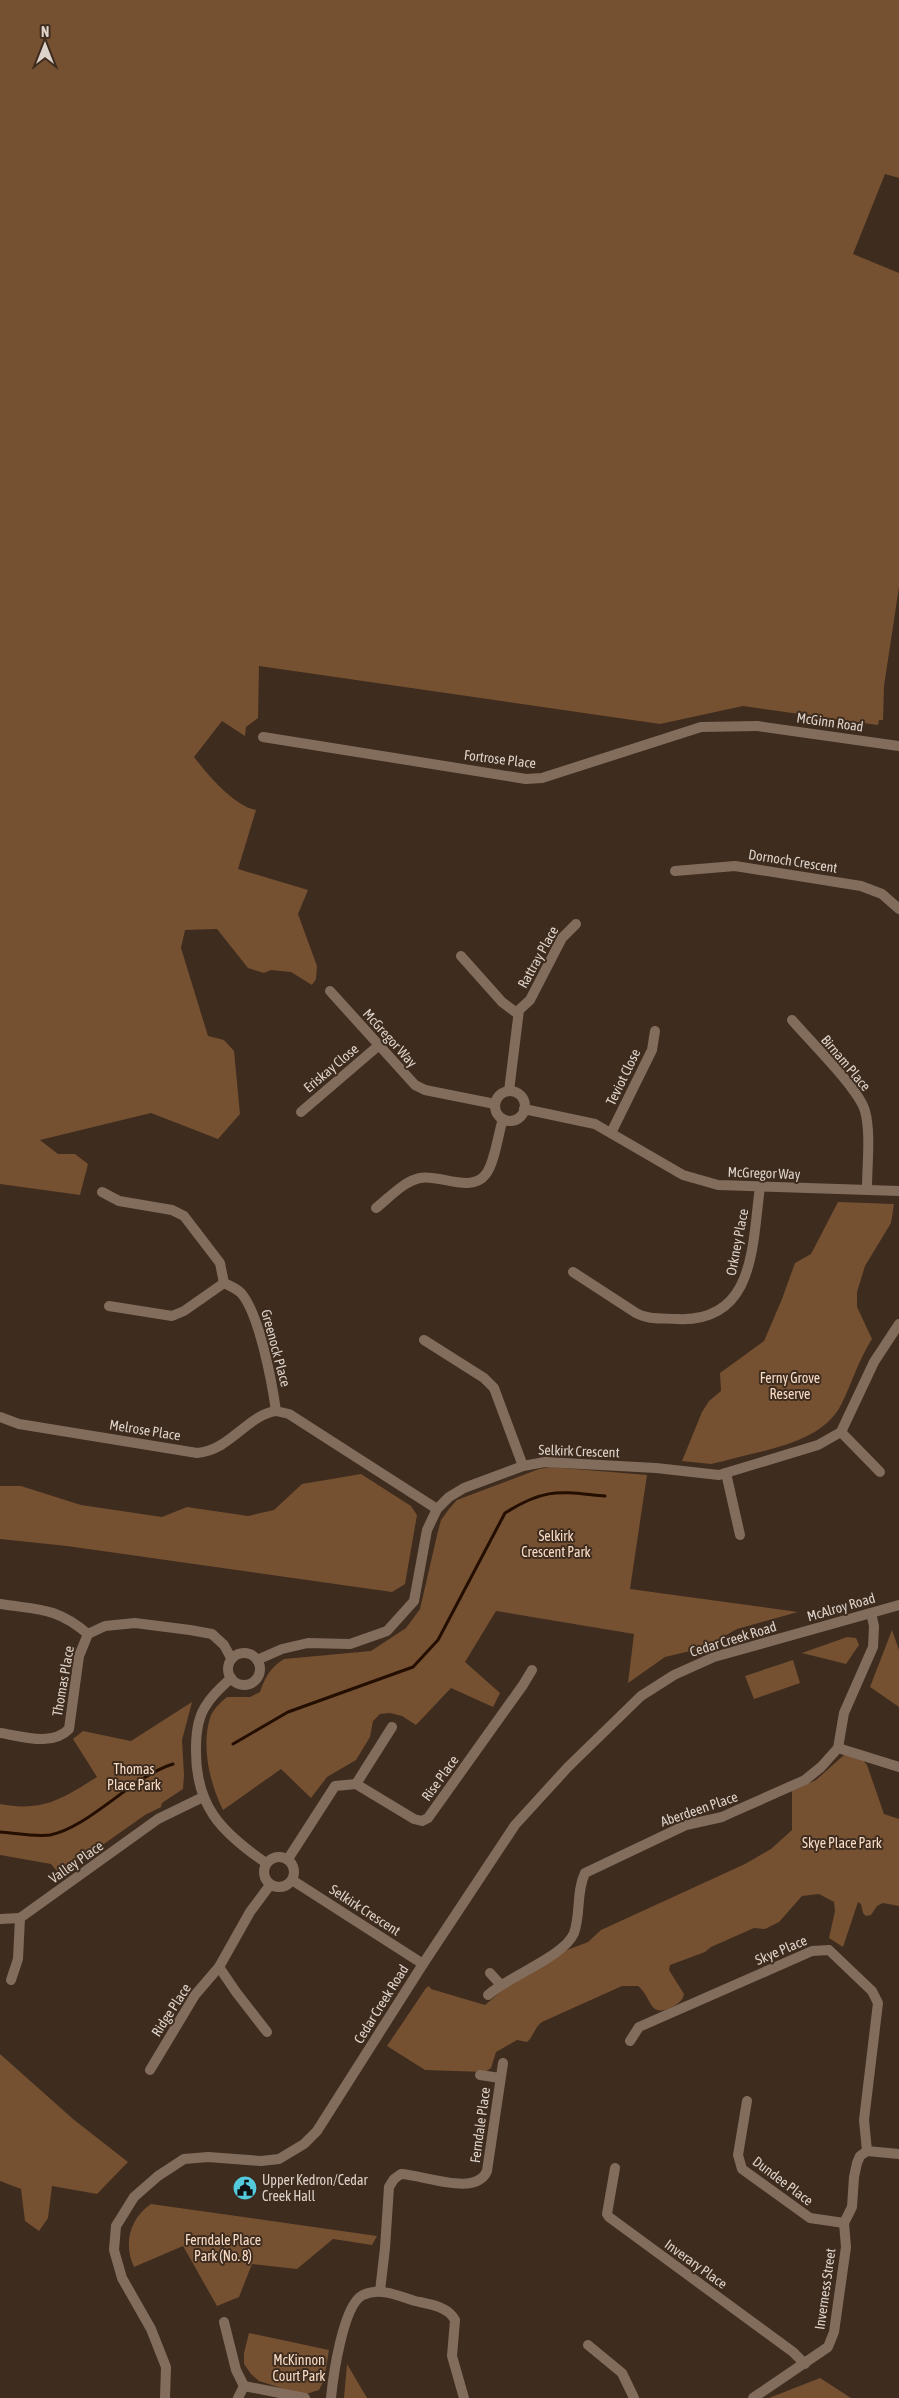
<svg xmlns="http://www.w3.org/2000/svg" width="899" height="2398" font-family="'Asap Condensed',sans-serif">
<rect width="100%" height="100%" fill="#3e2c1f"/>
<g fill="#755031">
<path d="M0 0H899V178L885 174 853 254 899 273V587L884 686 883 720H879L878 725 743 706 660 724 259 666 258 718 246 727 245 736 222 721 194 757C208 775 234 806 256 810L238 869 308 890 298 914 317 966 316 979 312 985 291 972 271 970 264 973 248 968 217 929 185 930 181 948 208 1036 224 1040 234 1051 240 1114 218 1139 151 1113 40 1140 58 1154H75L88 1164 80 1195 0 1184Z"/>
<path d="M838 1202 894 1204 891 1223 865 1266 857 1292V1307L872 1339C859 1359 852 1383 841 1405 821 1444 762 1450 724 1461L711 1464 682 1461 702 1412 709 1401 721 1391 720 1373 764 1341 782 1299 795 1263 811 1254Z"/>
<path d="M551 1467 647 1475 630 1589 798 1612 737 1629 703 1648 665 1657 628 1683 634 1634 496 1611 465 1662 500 1693 493 1707 451 1688 416 1725 402 1716 390 1713 380 1714 373 1721 370 1737 356 1760 327 1777 311 1798 281 1769 223 1810C210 1784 201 1747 210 1718 213 1709 220 1703 227 1697H250L260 1692C266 1676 270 1668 284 1659L371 1651 406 1628 420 1609 438 1531 441 1520 449 1509 457 1500 539 1469Z"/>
<path d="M361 1474 411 1506 417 1515 405 1584 392 1592 67 1546 0 1539V1486H21L81 1505 162 1517 187 1507 248 1516 274 1510 302 1484Z"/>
<path d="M892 1630 899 1650V1707L870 1687Z"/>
<path d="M847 1637 856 1638 859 1645 846 1664 802 1653Z"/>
<path d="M793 1660 800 1683 754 1699 745 1676Z"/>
<path d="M192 1702 182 1740 184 1775 183 1789 162 1803 161 1807 145 1815 60 1875 51 1864 0 1855V1804C43 1812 62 1799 97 1777L73 1739 83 1731 131 1741Z"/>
<path d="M844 1755 861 1758 867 1765 884 1814 899 1819V1906L883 1903 877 1906 871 1915 866 1916 863 1913 861 1904 858 1902 843 1947 829 1938 835 1911 834 1902 819 1894 802 1896 779 1922 765 1929 754 1928 711 1947 705 1952 670 1965 669 1970 684 1994C683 2000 679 2003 674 2006 648 2020 653 1998 638 1986H622L542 2022C534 2028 534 2036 527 2042L517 2040 496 2052 491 2068 485 2072 425 2070 387 2046 426 1988 429 1986 431 1989 485 2005 505 1988 567 1950 588 1942 601 1930 745 1864 771 1849 792 1830V1791L816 1780Z"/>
<path d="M0 2054 73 2119 128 2162 97 2194 52 2186 48 2218 39 2231 25 2221 21 2189 0 2181Z"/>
<path d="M151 2204 377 2236 372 2245 333 2239 297 2269 252 2264 239 2297 217 2306 183 2246 134 2267C123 2244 130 2218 151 2204Z"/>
<path d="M249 2333 329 2350 324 2380 319 2390 303 2395 259 2381 251 2374 244 2364V2353Z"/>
<path d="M347 2364 367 2398H344Z"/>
<path d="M820 2378 851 2398H769Z"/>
</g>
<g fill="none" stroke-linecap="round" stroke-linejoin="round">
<g stroke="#230e00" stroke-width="3">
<path d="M233 1744 288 1712 413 1667 438 1640 505 1513C546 1487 560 1492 605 1496"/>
<path d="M0 1832C15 1833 35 1837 50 1835 90 1827 131 1777 173 1764"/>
</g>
<g stroke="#826d5d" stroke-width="10">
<path d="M263 737 526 779 542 778 701 727 757 726"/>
<path d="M675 871 735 866 861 886 882 894 899 909"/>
<path d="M461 956 502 1002 518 1014"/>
<path d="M330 991 415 1085 425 1090 495 1104"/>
<path d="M792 1020C809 1040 859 1089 865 1111 871 1132 867 1166 867 1188"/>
<path d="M509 1091 519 1010 530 1000 562 938 576 924"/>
<circle cx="510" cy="1106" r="15"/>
<path d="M524 1109 595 1124 683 1175 718 1185 899 1191"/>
<path d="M301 1112 378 1046"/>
<path d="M611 1133 652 1050 655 1031"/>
<path d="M102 1192 119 1201 172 1210 184 1216 220 1263 224 1283C230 1286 236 1288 241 1293 259 1313 272 1382 276 1411L289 1414 437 1509"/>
<path d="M376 1208C389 1198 404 1181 420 1178 440 1174 471 1194 486 1174 495 1162 498 1134 503 1119"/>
<path d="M573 1272 636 1313C648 1320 663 1318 677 1319 756 1323 752 1244 760 1187"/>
<path d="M109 1306 172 1316 184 1311 224 1283"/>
<path d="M424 1340 484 1378 494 1388 523 1466"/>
<path d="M0 1417 19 1424 197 1453C231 1450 247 1415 276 1411"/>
<path d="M841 1432 880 1472"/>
<path d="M726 1473 740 1535"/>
<path d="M0 1604C39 1610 56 1607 88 1634"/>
<circle cx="244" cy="1669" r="16"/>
<path d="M257 1660 282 1649 308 1643 350 1644 387 1631 414 1601 427 1530 437 1509 449 1497 464 1488 523 1466 545 1462 656 1468 719 1475 818 1445 841 1432 874 1362 899 1324"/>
<path d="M231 1678C223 1686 213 1694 207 1704 198 1716 196 1733 196 1748 195 1806 221 1832 266 1863"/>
<path d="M0 1733C21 1736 52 1747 69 1729L79 1656 88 1634 105 1626 135 1623 190 1630 212 1634 224 1645 231 1658"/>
<path d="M838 1748 899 1767"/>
<path d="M356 1784 392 1727"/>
<circle cx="279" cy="1872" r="15"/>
<path d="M288 1859 335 1786 356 1784 414 1819 422 1821 428 1818 523 1685 532 1670"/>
<path d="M292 1880 423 1964"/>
<path d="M0 1919 20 1918"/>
<path d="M490 1973 500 1984"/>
<path d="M11 1980 18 1959 20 1918 158 1819 203 1797"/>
<path d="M488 1995C509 1976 565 1956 574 1933 581 1913 576 1892 585 1873L686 1825 722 1817 735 1811 805 1780 821 1767 838 1748 844 1713 873 1647 874 1626 871 1613"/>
<path d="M267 2032 236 1992 219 1967 250 1912 270 1885"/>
<path d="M630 2041 639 2027 812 1951 829 1950 872 1991 878 2003 864 2120 867 2151"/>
<path d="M150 2070 195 1995 219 1967"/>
<path d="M480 2075 500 2078"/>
<path d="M747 2101 738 2155 742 2169 810 2218 844 2223"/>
<path d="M615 2168 607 2214 609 2217 793 2352 805 2364"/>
<path d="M380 2291 385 2248 389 2187 394 2179 401 2174C424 2175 476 2197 487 2171L503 2063"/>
<path d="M224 2322 236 2370 244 2386 305 2398"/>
<path d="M588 2345 622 2373 634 2398"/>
<path d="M238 2398 244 2386"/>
<path d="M331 2398C333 2377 343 2304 363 2295 380 2287 399 2296 415 2301 428 2304 448 2306 455 2320L452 2356 464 2398"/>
<path d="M753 2398 828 2347 834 2332 846 2247 844 2223 852 2207 854 2177 857 2163 860 2156 867 2151 899 2154"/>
</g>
<g stroke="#826d5d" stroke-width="10">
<path d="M757 726 899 746"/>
<path d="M165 2398 166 2367 151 2329 122 2278 114 2250 116 2226 134 2197 158 2176 184 2159 208 2157 261 2161 279 2159 304 2144 317 2131 423 1964 515 1825 568 1767 641 1696 674 1675 714 1657 899 1605"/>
</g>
</g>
<defs>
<symbol id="civic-disc" viewBox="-11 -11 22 22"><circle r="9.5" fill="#54cadd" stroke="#3e2c1f"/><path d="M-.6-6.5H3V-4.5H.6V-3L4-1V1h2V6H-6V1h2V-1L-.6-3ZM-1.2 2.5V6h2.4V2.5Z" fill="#111"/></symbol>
</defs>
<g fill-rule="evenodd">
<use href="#civic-disc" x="231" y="2174" width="28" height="28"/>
</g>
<g text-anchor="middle" stroke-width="4" stroke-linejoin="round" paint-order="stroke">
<g font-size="14" fill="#ded3ca" stroke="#3e2c1f">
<text transform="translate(830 722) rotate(8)" y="5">McGinn Road</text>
<text transform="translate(500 759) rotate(7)" y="5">Fortrose Place</text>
<text transform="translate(793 861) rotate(9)" y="5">Dornoch Crescent</text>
<text transform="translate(538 957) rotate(-61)" y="5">Rattray Place</text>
<text transform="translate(390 1038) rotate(48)" y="5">McGregor Way</text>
<text transform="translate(846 1063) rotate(50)" y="5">Birnam Place</text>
<text transform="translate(331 1068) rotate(-40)" y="5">Eriskay Close</text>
<text transform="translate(623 1077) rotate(-64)" y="5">Teviot Close</text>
<text transform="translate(764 1173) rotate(2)" y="5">McGregor Way</text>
<text transform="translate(737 1242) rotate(-79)" y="5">Orkney Place</text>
<text transform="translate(276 1348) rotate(75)" y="5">Greenock Place</text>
<text transform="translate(145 1430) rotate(9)" y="5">Melrose Place</text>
<text transform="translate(579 1451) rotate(2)" y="5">Selkirk Crescent</text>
<text transform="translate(841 1607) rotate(-16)" y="5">McAlroy Road</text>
<text transform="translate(733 1639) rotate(-17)" y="5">Cedar Creek Road</text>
<text transform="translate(63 1681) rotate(-80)" y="5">Thomas Place</text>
<text transform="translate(440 1778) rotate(-54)" y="5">Rise Place</text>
<text transform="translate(699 1809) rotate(-19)" y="5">Aberdeen Place</text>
<text transform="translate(76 1862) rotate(-35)" y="5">Valley Place</text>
<text transform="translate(365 1910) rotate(33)" y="5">Selkirk Crescent</text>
<text transform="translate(781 1950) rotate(-23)" y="5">Skye Place</text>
<text transform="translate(381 2004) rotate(-58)" y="5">Cedar Creek Road</text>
<text transform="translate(171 2010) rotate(-57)" y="5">Ridge Place</text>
<text transform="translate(480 2125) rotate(-82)" y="5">Ferndale Place</text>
<text transform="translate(783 2181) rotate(37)" y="5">Dundee Place</text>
<text transform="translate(696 2264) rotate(36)" y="5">Inverary Place</text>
<text transform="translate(825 2289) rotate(-82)" y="5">Inverness Street</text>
</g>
<g font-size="14" fill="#f9dcc6" stroke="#3e2c1f">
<text x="790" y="1383">Ferny Grove<tspan x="790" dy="16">Reserve</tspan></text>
<text x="556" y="1541">Selkirk<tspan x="556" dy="16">Crescent Park</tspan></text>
<text x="134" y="1774">Thomas<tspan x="134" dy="16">Place Park</tspan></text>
<text x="842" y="1848">Skye Place Park</text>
<text x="223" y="2245">Ferndale Place<tspan x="223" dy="16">Park (No. 8)</tspan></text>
<text x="299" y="2365">McKinnon<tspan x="299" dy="16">Court Park</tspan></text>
</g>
<g font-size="14" fill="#ded3ca" stroke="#3e2c1f" text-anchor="start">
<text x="262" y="2185">Upper Kedron/Cedar<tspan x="262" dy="16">Creek Hall</tspan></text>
</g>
</g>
<g transform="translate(45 45)" stroke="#3e2c1f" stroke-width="4" paint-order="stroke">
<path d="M0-4L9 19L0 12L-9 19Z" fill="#ded3ca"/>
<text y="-8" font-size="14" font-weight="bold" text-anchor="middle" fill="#ded3ca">N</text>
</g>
</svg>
